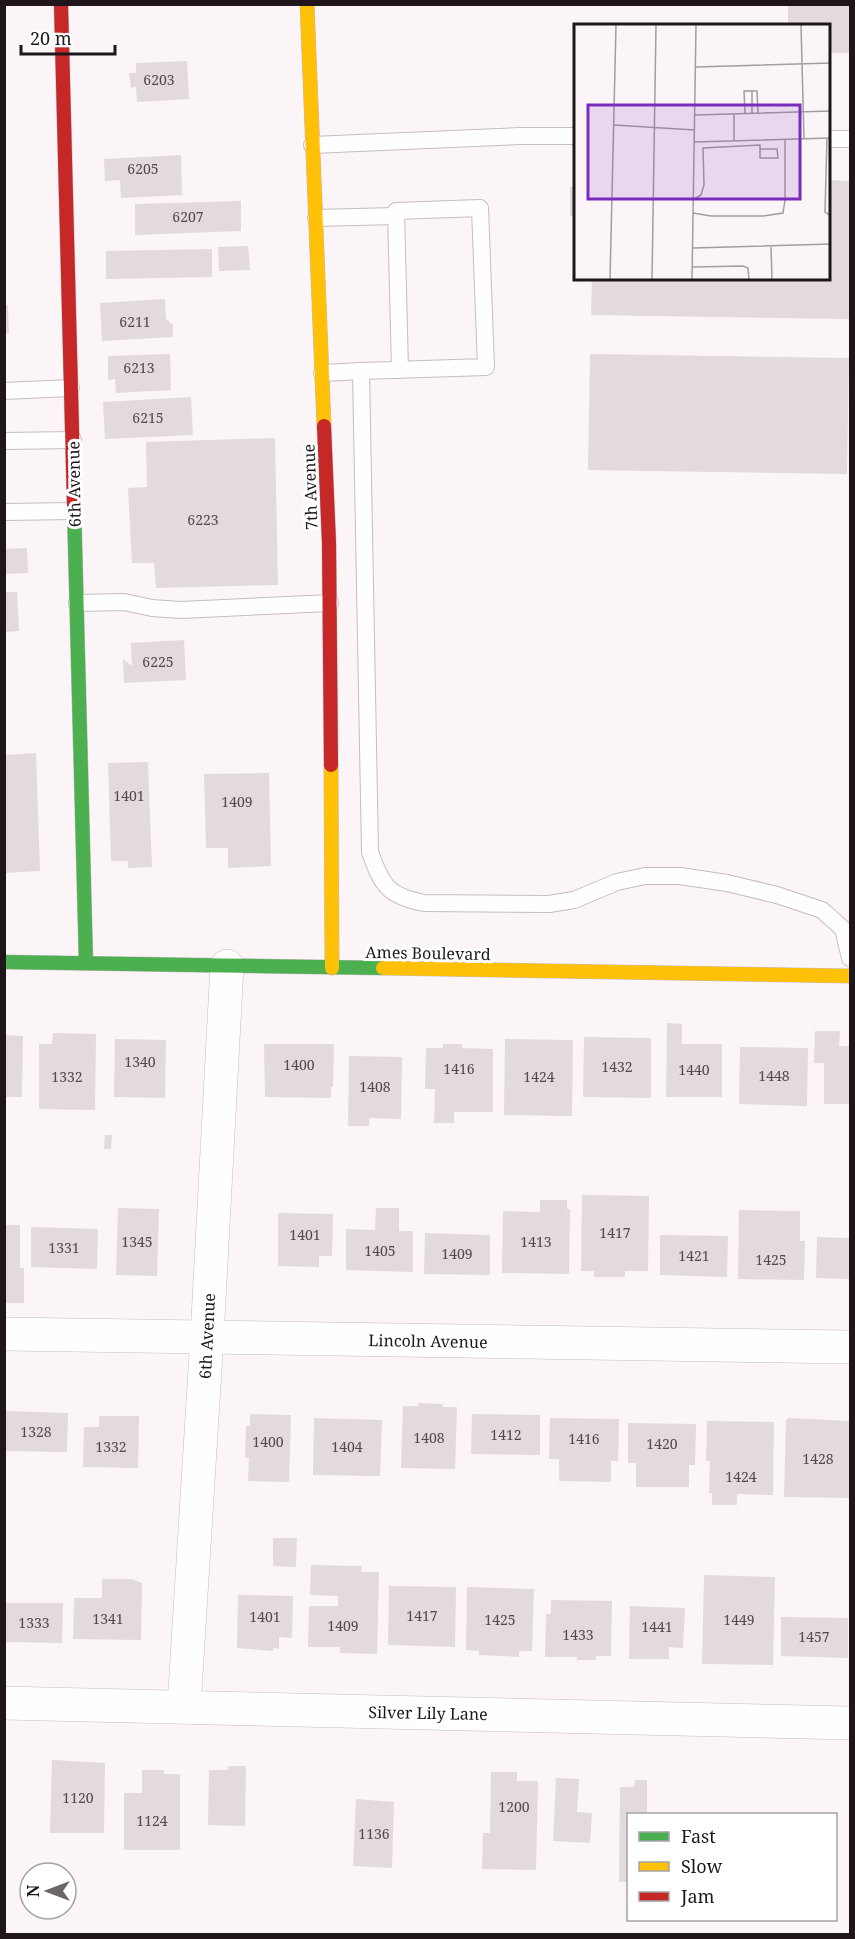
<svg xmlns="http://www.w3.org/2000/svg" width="855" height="1939" font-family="'Noto Serif',serif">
<rect width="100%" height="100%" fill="#fbf5f8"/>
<g fill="#e2dade">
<path d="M788 4H850V53H830V26H788Z"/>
<path d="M187 61 189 99 137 102 136 87 131 88 129 73H136V63Z"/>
<path d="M181 155 182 195 121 198 120 180 105 181 104 159Z"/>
<path d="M830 180 850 181V319L591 315 592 279H830Z"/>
<rect x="570" y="187" width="6" height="29"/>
<path d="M241 201V231L135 235V204Z"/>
<path d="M248 246 250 270 219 271 218 247Z"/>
<path d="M212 249V277L106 279V251Z"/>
<path d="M165 299 166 319 173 325V337L102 341 100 303Z"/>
<path d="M4 305H8L9 333H4Z"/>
<path d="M170 354 171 390 116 393 115 379 108 380V356Z"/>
<path d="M590 354 849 358 847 474 588 470Z"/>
<path d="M191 397 193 435 105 439 103 402Z"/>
<path d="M275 438 278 585 156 588 154 563H132L128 488 147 487 146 442Z"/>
<path d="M27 548 28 573 4 574V549Z"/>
<path d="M4 592H17L19 631 4 632Z"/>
<path d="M184 640 186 680 124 683 123 659 132 666 131 643Z"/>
<path d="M36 753 40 871 4 873V755Z"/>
<path d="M148 762 152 867 128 868V861H111L108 763Z"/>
<path d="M269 773 271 866 228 868V848H206L204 774Z"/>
<path d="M667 1023 682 1024V1044H722V1097H666Z"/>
<path d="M815 1031H840L839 1046H850V1104H824V1063H814Z"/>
<path d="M53 1033 96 1034 95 1110 39 1109V1044H52Z"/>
<path d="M4 1035 23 1036 22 1097H4Z"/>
<path d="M584 1037 651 1038V1098L583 1097Z"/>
<path d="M115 1039 166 1040 165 1098 114 1097Z"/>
<path d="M505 1039 573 1040 572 1116 504 1115Z"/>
<path d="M264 1044H334L333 1087H331V1098L265 1097Z"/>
<path d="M443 1044H462V1048L493 1049V1112H454V1123H434L435 1089H425L426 1048H443Z"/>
<path d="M740 1047 808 1048 807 1106 739 1104Z"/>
<path d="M349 1056 402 1057 401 1119 369 1118V1126H348Z"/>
<path d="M105 1135H112L111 1149H104Z"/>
<path d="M582 1195 649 1196 648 1271H625V1277H594V1271H581Z"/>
<path d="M540 1200H567V1209H570L569 1274 502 1273 503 1211 540 1212Z"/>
<path d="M118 1208 159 1209 157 1276 116 1275Z"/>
<path d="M376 1208H399V1231H413V1272L346 1270V1229L375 1230Z"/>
<path d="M739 1210 800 1211V1241H805L804 1280 738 1279Z"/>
<path d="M278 1213 333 1214 332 1256H319V1267L278 1266Z"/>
<path d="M4 1225H20V1268H24V1303H4Z"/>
<path d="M31 1227 98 1229 97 1269 31 1267Z"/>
<path d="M425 1233 490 1235V1275L424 1274Z"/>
<path d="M660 1235 728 1236 727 1277 660 1275Z"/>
<path d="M817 1237 850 1238V1279L816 1278Z"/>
<path d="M418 1403 443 1404V1407H457L455 1469 401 1468 403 1406H418Z"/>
<path d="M5 1411 68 1413 67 1452 5 1451Z"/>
<path d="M250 1414 291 1415 289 1482 248 1481 249 1458H245L246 1426H250Z"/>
<path d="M472 1414 540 1415V1455L471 1454Z"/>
<path d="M99 1416H139L138 1468 83 1467 84 1427H99Z"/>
<path d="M314 1418 382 1420 380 1476 313 1475Z"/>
<path d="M550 1418 619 1419 618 1461H611V1482L559 1481V1459H549Z"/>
<path d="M789 1418 850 1421V1498L784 1497 786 1420Z"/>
<path d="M707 1421 774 1422 773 1495 737 1494V1505H712V1493H709L710 1461H706Z"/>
<path d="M628 1423 696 1424 695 1465H689V1487H636V1463H628Z"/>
<path d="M273 1538H297L296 1567 273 1566Z"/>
<path d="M311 1565 362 1566 361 1572H379L377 1654 340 1653V1647H308L309 1606H338V1596L310 1595Z"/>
<path d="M704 1575 775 1577 773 1665 702 1664Z"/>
<path d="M102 1579H132L142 1583 141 1640 73 1639 74 1598H102Z"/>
<path d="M389 1586 456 1587 455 1647 388 1645Z"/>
<path d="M467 1587 534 1589 532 1651H519V1657L479 1655V1651L466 1650Z"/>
<path d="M238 1595 293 1596 292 1638 279 1637V1649L273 1648V1651L237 1648Z"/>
<path d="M551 1600 612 1601 611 1656H596V1660H577V1657H545L546 1614H551Z"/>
<path d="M4 1603H63L62 1643 4 1642Z"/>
<path d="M630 1606 685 1608 683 1648 669 1647V1659H629Z"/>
<path d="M781 1617 848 1618V1658L781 1656Z"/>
<path d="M52 1760 105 1763 104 1833H50Z"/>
<path d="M228 1766H246L245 1826 208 1825 209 1770H228Z"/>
<path d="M142 1770H164V1774H180V1850H124V1793H142Z"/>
<path d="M491 1772H517V1781H538L536 1870 482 1869 483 1833H490Z"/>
<path d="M556 1778 579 1779 577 1812 592 1813 590 1843 553 1841Z"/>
<path d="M635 1780H647V1814H628V1882H619L620 1787H634Z"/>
<path d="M356 1799 394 1802 392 1868 353 1866Z"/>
</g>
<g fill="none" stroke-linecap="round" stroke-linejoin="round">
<defs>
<g id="lane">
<path d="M830 139H848"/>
<path d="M312 145 521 136H576"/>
<path d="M316 218 396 216"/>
<path d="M400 370 396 211 480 208 486 367 361 371 370 852C382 886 388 896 424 903L549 904 574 900 617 882 645 876H680L727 883 777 895 822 910 843 929 850 958"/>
<path d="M322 373 361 371"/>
<path d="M4 391 71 388"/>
<path d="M4 441 73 440"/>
<path d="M4 512 74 511"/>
<path d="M77 603 124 602 152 608 181 610 330 603"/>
</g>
<g id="street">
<path d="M4 1334 850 1347"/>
<path d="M4 1703 850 1723"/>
<path d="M184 1707 207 1337 227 966"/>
</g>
<g id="fast">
<path d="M74 506 86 963"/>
<path d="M4 962 383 968"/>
</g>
<g id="slow">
<path d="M307 4 324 426"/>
<path d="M331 765 332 968"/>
<path d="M383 968 850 976"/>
</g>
<g id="jam">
<path d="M61 4 74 506"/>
<path d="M324 426 329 543 331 765"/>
</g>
</defs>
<use href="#lane" stroke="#c4bdc1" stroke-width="18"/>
<use href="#street" stroke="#c4bdc1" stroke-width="34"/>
<use href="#fast" stroke="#c4bdc1" stroke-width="15"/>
<use href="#slow" stroke="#c4bdc1" stroke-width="15"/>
<use href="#jam" stroke="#c4bdc1" stroke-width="15"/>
<use href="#lane" stroke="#fefefe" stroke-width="16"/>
<use href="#street" stroke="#fefefe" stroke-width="33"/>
<use href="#fast" stroke="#4caf50" stroke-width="14"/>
<use href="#slow" stroke="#ffc107" stroke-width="14"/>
<use href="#jam" stroke="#c62828" stroke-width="14"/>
</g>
<g text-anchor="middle" stroke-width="6" stroke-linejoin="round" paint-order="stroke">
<g font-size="14" fill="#524a4f">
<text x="159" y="85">6203</text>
<text x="143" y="174">6205</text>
<text x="188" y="222">6207</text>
<text x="135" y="327">6211</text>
<text x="139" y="373">6213</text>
<text x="148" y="423">6215</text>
<text x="203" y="525">6223</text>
<text x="158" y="667">6225</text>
<text x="129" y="801">1401</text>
<text x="237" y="807">1409</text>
<text x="140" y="1067">1340</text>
<text x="299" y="1070">1400</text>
<text x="617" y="1072">1432</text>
<text x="459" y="1074">1416</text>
<text x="694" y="1075">1440</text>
<text x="774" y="1081">1448</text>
<text x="67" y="1082">1332</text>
<text x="539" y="1082">1424</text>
<text x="375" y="1092">1408</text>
<text x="615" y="1238">1417</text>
<text x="305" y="1240">1401</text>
<text x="137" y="1247">1345</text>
<text x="536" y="1247">1413</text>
<text x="64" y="1253">1331</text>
<text x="380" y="1256">1405</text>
<text x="457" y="1259">1409</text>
<text x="694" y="1261">1421</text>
<text x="771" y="1265">1425</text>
<text x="36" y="1437">1328</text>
<text x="506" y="1440">1412</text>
<text x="429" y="1443">1408</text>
<text x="584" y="1444">1416</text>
<text x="268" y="1447">1400</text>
<text x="662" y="1449">1420</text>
<text x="111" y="1452">1332</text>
<text x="347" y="1452">1404</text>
<text x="818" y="1464">1428</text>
<text x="741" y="1482">1424</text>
<text x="422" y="1621">1417</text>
<text x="265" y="1622">1401</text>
<text x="108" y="1624">1341</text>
<text x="500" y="1625">1425</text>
<text x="739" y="1625">1449</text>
<text x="34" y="1628">1333</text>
<text x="343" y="1631">1409</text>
<text x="657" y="1632">1441</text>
<text x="578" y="1640">1433</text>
<text x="814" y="1642">1457</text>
<text x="78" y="1803">1120</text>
<text x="514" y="1812">1200</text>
<text x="152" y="1826">1124</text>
<text x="374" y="1839">1136</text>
</g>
<g font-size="16" fill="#1e161b" stroke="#fff">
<text transform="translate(74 484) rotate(-91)" y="6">6th Avenue</text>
<text transform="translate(310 487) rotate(-92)" y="6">7th Avenue</text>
<text transform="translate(428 953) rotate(1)" y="6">Ames Boulevard</text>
<text transform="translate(207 1336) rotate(-87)" y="6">6th Avenue</text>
<text transform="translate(428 1341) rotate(1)" y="6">Lincoln Avenue</text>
<text transform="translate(428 1713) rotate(1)" y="6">Silver Lily Lane</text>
</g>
</g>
<g transform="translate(574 24)">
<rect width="256" height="256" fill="#fbf5f8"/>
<path fill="none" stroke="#a39ca0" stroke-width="1.5" d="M227 1 230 115M122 43 257 39M178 67V89M171 89 170 67H183L184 89M160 90V117M121 91 257 87M40 101 121 106M253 114 251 188 257 192M211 115V174M121 118 257 114M120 175 127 171 130 161 129 124 186 121V125H203L204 134H186V125M119 189 137 192H189L209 189 211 176M197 223 198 256M119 224 257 220M119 243 169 242 174 244 175 256M36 256 42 1M78 256 82 1M118 256 122 1"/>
<path fill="#7b2cbf" fill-opacity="0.15" stroke="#7b2cbf" stroke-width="3" d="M14 81H226V175H14Z"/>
<rect width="256" height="256" fill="none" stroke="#1e161b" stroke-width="3"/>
</g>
<rect width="855" height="1939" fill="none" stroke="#1e161b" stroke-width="12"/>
<rect x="627" y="1813" width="210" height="108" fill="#ffffff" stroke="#a5a2a4" stroke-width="1.5"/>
<rect x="639" y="1832" width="30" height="9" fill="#4caf50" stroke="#a5a2a4" stroke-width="1.5"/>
<text x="681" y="1843" font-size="18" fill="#1e161b">Fast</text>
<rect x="639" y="1862" width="30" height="9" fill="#ffc107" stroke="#a5a2a4" stroke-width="1.5"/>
<text x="681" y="1873" font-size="18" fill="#1e161b">Slow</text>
<rect x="639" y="1892" width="30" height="9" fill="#c62828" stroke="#a5a2a4" stroke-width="1.5"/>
<text x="681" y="1903" font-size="18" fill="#1e161b">Jam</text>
<g transform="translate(48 1891) rotate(270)"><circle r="28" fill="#ffffff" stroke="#a5a2a4" stroke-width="1.5"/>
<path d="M0-4.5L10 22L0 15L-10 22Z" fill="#6b6468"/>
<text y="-9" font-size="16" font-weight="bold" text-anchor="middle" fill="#1e161b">N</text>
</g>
<path d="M21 45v9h94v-9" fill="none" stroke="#1e161b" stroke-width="3"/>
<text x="30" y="45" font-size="18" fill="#1e161b" stroke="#ffffff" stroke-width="4.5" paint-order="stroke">20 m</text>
</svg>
